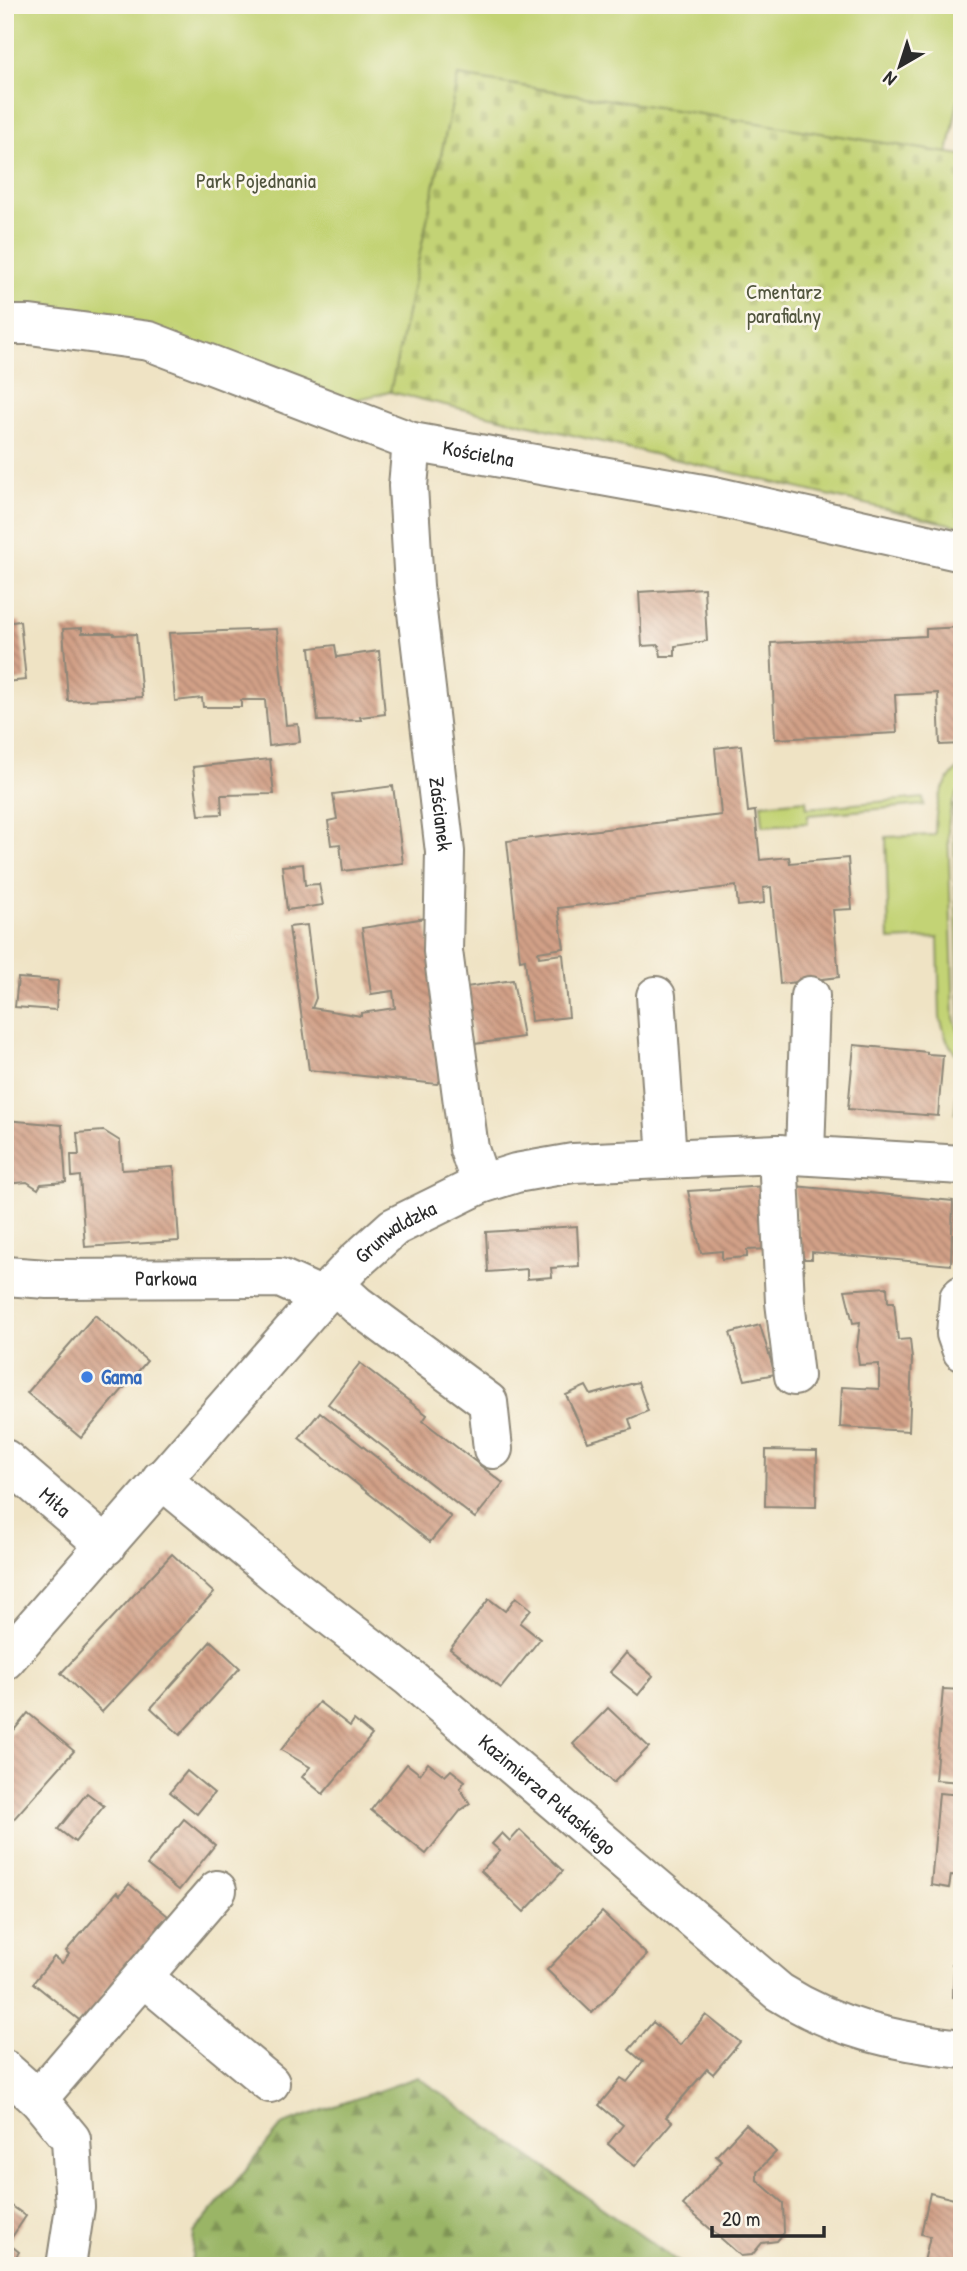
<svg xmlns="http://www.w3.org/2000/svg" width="967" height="2271" font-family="'Patrick Hand',sans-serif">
<defs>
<pattern id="forest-firs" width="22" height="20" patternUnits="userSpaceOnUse" patternTransform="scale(1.75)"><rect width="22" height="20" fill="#9ab566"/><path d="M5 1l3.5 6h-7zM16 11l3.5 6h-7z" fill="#7e9354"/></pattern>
<pattern id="cemetery-stones" width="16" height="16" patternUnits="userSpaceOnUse" patternTransform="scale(1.75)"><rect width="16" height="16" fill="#c3d375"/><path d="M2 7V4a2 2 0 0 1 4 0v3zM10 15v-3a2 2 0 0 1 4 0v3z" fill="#a8b565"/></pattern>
<pattern id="building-back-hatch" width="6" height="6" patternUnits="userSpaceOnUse" patternTransform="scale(1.75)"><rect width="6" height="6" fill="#d2a087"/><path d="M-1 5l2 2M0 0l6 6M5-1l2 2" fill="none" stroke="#ab836f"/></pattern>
</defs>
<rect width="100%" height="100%" fill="#fbf7ec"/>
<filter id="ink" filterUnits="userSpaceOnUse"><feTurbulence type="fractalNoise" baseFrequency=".0143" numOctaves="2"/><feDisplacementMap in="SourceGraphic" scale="14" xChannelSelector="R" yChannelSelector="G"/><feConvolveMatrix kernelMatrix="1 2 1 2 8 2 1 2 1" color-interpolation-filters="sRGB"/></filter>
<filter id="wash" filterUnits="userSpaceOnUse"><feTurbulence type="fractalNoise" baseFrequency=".00686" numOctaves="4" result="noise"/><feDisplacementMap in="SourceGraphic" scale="28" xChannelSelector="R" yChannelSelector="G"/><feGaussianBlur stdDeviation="1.57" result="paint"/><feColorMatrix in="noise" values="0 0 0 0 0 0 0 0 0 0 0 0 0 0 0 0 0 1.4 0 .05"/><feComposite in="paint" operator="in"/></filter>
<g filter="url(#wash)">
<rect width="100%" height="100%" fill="#efe3c4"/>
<path fill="url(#forest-firs)" stroke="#627048" stroke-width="2" d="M418 2077 684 2266H191L194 2233 283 2124Z"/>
<path fill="url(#cemetery-stones)" stroke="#777f50" stroke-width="2" d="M458 75 962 155V527L390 392Z"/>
<g fill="#c3d375" stroke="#777f50" stroke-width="2">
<path d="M5 5H962V81L948 153 458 76 390 392 345 402 5 310Z"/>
<path d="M962 765V785L951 806 948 826 954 1018 962 1040V1114L955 1113 960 1060 947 1041 940 1018 938 938 889 940 886 837 935 835C935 807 939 784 962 765Z"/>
<path d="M923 798 924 805 808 815V823L763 826 761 804 806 800 807 808Z"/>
<path d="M953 805H962V1031H960Z"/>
</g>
<g id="blocks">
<g fill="url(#building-back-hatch)">
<path d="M704 588 707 641 675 646V656H661L659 645 642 646 639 592Z"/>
<path d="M20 621 26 680 5 682V623Z"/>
<path d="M962 627V744L940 745 938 693 895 695 897 733 775 739 771 643 926 636V629Z"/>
<path d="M82 628V633H114V635L136 634 142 697 68 701 63 629Z"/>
<path d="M277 629 286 725 298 724 300 742 269 746 265 700H241V707H203L202 698 175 701 169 633Z"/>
<path d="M335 645 337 657 379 651 385 714 360 717 361 720 318 721 310 648Z"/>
<path d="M741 745 748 812 755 811 760 860 789 857 790 863 848 858 852 909 833 910 839 977 780 984 771 887 763 888 764 903 738 906 736 886 558 908 564 948 538 952 539 957 563 954 569 1017 531 1021 525 959 520 960 507 841 721 815 715 748Z"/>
<path d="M270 759 274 794 221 795 222 814 199 815 193 767Z"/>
<path d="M393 786 403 863 343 871 340 844 331 845 328 821 337 819 333 794Z"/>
<path d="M303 864 305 885 319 884 323 905 287 910 282 866Z"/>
<path d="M426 918 448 1072 437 1084 309 1070 289 927 307 925 316 998 312 1008 361 1016V1013L395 1008 393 991 371 994 362 928Z"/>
<path d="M18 978 58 981 56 1010 15 1007Z"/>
<path d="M513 980 523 1037 474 1044 466 987Z"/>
<path d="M854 1045 927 1052V1054L943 1055 938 1116 848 1109Z"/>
<path d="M5 1120 62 1125 66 1182 41 1184 38 1189 27 1182 5 1184Z"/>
<path d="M104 1131 120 1141 122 1170 174 1167 179 1241 85 1247 80 1176 72 1177 71 1155H79L77 1133Z"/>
<path d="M766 1186 769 1249 747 1250V1257L722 1259V1251L701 1253 688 1191Z"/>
<path d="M794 1186 953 1201 951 1265 812 1252V1259H801Z"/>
<path d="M577 1226 579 1266 551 1268 552 1277 527 1279V1269L488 1272 486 1232Z"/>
<path d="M887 1287 888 1302H894L898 1340 910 1339 912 1359 909 1431 840 1427 842 1387 879 1389V1364L859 1365 857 1348 860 1322 853 1323 845 1290Z"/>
<path d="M95 1315 147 1361 81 1438 27 1393Z"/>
<path d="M760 1325 775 1374 745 1380 730 1333Z"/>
<path d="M360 1363 427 1415 423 1421 503 1483 475 1518 328 1404Z"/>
<path d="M638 1382 648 1411 629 1419 632 1429 588 1442 566 1395 586 1386 591 1395Z"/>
<path d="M320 1412 451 1517 430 1542 299 1438Z"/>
<path d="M766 1450 817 1451 816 1507 765 1506Z"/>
<path d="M172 1554 214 1593 102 1712 61 1673Z"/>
<path d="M516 1597 531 1609 520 1623 540 1639 501 1688 450 1649 489 1599 505 1611Z"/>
<path d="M211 1641 240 1668 180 1735 151 1708Z"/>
<path d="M626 1653 653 1676 638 1695 610 1672Z"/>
<path d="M943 1689 962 1690V1782L935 1780Z"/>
<path d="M319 1702 350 1726 354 1720 372 1735 323 1794 302 1777 310 1767 281 1750Z"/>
<path d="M608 1708 649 1747 613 1783 573 1744Z"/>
<path d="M28 1713 74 1751 12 1821 5 1816V1741Z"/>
<path d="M428 1763 445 1776 451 1770 465 1781 460 1788 470 1804 461 1810 426 1854 371 1810 407 1764 420 1774Z"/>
<path d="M187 1771 214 1793 197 1814 170 1792Z"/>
<path d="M87 1793 104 1806 75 1842 58 1829Z"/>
<path d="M939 1793 962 1795V1876L951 1875 949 1888 931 1885Z"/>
<path d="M184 1819 215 1845 179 1890 147 1865Z"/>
<path d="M520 1830 563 1871 524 1912 481 1871 500 1851 492 1844 502 1833 510 1841Z"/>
<path d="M129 1884 168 1916 158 1926 161 1929 112 1988 109 1986 102 1995 104 1997 83 2023 33 1983 54 1957 62 1963 69 1954 66 1951 117 1892 120 1895Z"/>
<path d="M602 1912 647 1955 592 2013 547 1970Z"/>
<path d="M955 1923H962V1998L953 1997 954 1964H952Z"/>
<path d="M706 2015 740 2042 713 2074 707 2069 666 2117 672 2122 635 2166 608 2144 623 2125 599 2105 621 2078 627 2082 643 2062 629 2050 653 2022 680 2045Z"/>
<path d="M746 2124 776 2152 757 2172V2180L783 2203 784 2233 777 2241 762 2243 752 2255 741 2256 683 2205 722 2161 716 2156Z"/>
<path d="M930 2193 962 2201V2266H923L930 2236 921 2234Z"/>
<path d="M5 2201 26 2216 8 2243 19 2252 10 2266H5Z"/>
</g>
</g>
</g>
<g filter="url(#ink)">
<use href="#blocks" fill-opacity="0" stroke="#8d8778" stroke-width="2"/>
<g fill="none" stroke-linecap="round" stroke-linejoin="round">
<defs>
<g id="minor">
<path id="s1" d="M5 325H30L149 341 412 442 714 496 962 552"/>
<path id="s2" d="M412 442 408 486 414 586 445 852 443 951 469 1149 481 1184"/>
<path d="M656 996 667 1158"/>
<path d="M778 1154 785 1302 794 1376"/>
<path d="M805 1155 810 996"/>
<path id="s3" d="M5 1276 47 1279 280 1278 322 1297"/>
<path d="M334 1284 357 1305 488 1402 493 1449"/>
<path d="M962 1295 959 1298 956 1334 962 1351"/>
<path id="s4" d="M5 1459 106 1546"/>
<path id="s5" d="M161 1479 281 1578 410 1678 779 1992C838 2029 893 2041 962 2049"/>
<path id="s6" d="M5 1660 322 1297 355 1262 394 1227 481 1184 516 1173 573 1163 778 1154 962 1165"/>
<path d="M143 1977 270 2083"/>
<path d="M5 2070 38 2099 71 2139 75 2207 66 2266"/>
<path d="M38 2099 217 1890"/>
</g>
</defs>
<use href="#minor" stroke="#8d8778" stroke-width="42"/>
<use href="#minor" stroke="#fff" stroke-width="38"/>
</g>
</g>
<circle fill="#3f7fe0" stroke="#fbf7ec" stroke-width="2.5" cx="87" cy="1377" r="7"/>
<g text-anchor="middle" stroke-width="5" stroke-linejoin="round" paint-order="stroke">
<g font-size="21" fill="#51553e" stroke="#fbf7ec">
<text x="256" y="188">Park Pojednania</text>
<text x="784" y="299">Cmentarz<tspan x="784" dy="24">parafialny</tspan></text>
</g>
<g font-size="21" fill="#2b2b2b" stroke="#fbf7ec">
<text dy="7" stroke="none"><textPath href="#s1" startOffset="494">Kościelna</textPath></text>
<text dy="7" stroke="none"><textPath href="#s2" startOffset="374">Zaścianek</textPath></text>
<text dy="7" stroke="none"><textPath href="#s6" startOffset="581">Grunwaldzka</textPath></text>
<text dy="7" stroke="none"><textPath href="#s3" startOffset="161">Parkowa</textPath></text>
<text dy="7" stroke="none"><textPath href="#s4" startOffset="66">Miła</textPath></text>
<text dy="7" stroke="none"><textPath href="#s5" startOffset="499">Kazimierza Pułaskiego</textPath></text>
</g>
<g font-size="21" font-weight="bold" fill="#366cbe" stroke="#fbf7ec" text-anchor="start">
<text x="101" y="1384">Gama</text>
</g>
</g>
<rect width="967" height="2271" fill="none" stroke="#fbf7ec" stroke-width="28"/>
<g transform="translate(900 66) rotate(219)" stroke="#fbf7ec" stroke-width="5" paint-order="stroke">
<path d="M0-5L12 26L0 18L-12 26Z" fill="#2b2b2b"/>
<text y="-10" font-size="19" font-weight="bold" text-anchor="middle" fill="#2b2b2b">N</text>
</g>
<path d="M712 2226v10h112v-10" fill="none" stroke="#2b2b2b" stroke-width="3.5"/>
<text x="722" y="2226" font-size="21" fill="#2b2b2b" stroke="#fbf7ec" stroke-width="5" paint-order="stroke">20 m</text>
</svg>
